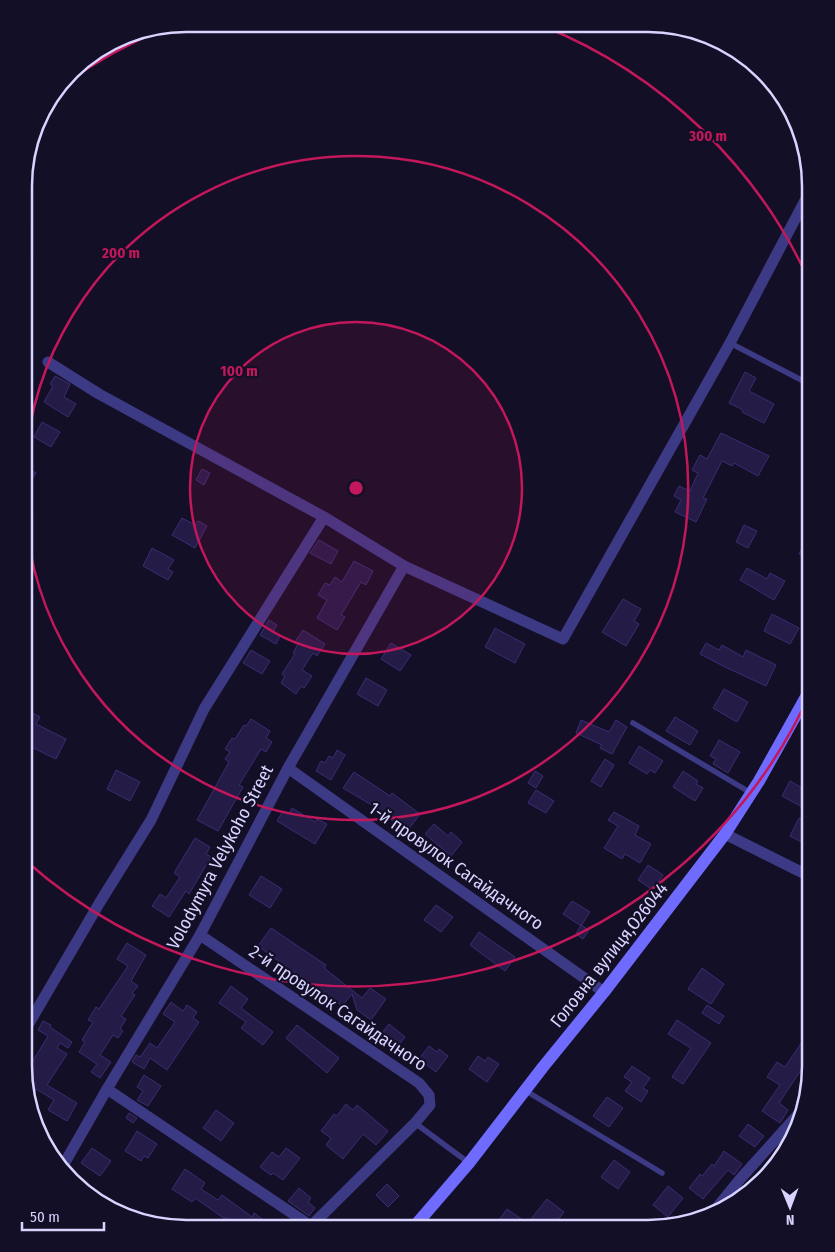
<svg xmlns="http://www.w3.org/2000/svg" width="835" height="1252" font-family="'Fira Sans Condensed',sans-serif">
<rect width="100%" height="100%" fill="#130f26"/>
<g fill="#241b47" stroke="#3b2d73">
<path d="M745 372 756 378 749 391 774 404 764 423 742 412 743 410 729 403Z"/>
<path d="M55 376 70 384 64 397 76 404 68 417 44 402 53 386 50 384Z"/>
<path d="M42 422 60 432 51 447 34 437Z"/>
<path d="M721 433 769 456 758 476 734 463 732 466 722 461 703 498 707 499 696 522 675 512 681 500 674 496 679 486 690 491 698 473 692 470 700 455 707 459Z"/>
<path d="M25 467 36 473 25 490Z"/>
<path d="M202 469 210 473 204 485 196 480Z"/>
<path d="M182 518 195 525 198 521 207 526 195 548 172 535Z"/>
<path d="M744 525 757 531 748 548 736 542Z"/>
<path d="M811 530V560L799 554Z"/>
<path d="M319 540 338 551 331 564 310 553Z"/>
<path d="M152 548 174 560 168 569 173 572 168 580 143 566Z"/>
<path d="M354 561 373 571 366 585 361 582 341 615 345 617 337 630 317 618 327 600 318 595 325 583 330 585 335 577 342 582Z"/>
<path d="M747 568 767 579 770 573 785 581 774 600 740 580Z"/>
<path d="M623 599 641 609 634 621 639 624 626 646 602 632Z"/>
<path d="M772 614 799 628 790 644 764 631Z"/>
<path d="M269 620 277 625 273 632 280 636 276 644 260 635Z"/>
<path d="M495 628 525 644 515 663 485 647Z"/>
<path d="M303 630 325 644 317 656 313 653 302 670 312 676 304 688 301 686 296 694 281 683 285 676 282 674 295 654 293 653 298 644 295 642Z"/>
<path d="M391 643 411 655 400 671 381 659Z"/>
<path d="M706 643 719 650 722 645 743 657 746 650 776 665 766 686 725 667 700 654Z"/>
<path d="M251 650 270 661 262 674 243 663Z"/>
<path d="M366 678 387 690 378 706 357 694Z"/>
<path d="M724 689 748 702 737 722 713 708Z"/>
<path d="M31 712 40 717 36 724 66 739 56 759 27 745 29 741 24 739V726Z"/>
<path d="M675 717 698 731 690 745 666 731Z"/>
<path d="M251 719 270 731 266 738 272 742 266 752 261 749 239 785 243 787 218 831 197 820 229 762 225 759 230 752 225 749 232 738 235 739 244 725 246 726Z"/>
<path d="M581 720 609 732 616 720 627 727 612 754 600 748 602 745 576 733Z"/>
<path d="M719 740 740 752 728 773 713 764 716 759 710 756Z"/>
<path d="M639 746 663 761 655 773 650 770 647 774 629 763Z"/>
<path d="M337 750 345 755 331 780 316 771 321 761 325 763 329 756 333 758Z"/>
<path d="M605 759 614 765 601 787 591 781Z"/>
<path d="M116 770 140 782 130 801 107 789Z"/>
<path d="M535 771 543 776 536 788 528 783Z"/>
<path d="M683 771 698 781 696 784 703 788 695 801 673 787Z"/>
<path d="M354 772 390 796 392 793 420 814 408 830H405L370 804 343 788Z"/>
<path d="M790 781 811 793 804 808 782 796Z"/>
<path d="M536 790 554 801 546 813 528 803Z"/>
<path d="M292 808 315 822 317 819 327 824 315 844 277 821 283 811 289 814Z"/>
<path d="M614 812 639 826 635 835 651 844 640 863 625 854 622 859 604 848 618 826 608 820Z"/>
<path d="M799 818 811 824 808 831 811 833V847L790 836Z"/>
<path d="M434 824 448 836 451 832 462 842 451 856 425 834Z"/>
<path d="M195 838 210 847 206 854 211 857 189 894 186 891 169 917 152 906 160 894 166 898 180 877 174 873Z"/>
<path d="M648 865 663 875 653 890 638 880Z"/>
<path d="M261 876 282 889 270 908 249 895Z"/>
<path d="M572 901 590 912 581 926 563 914Z"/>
<path d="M436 905 453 917 441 932 424 920Z"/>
<path d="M581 925 589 930 583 939 576 934Z"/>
<path d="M271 928 326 965 324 968 362 998 370 988 386 999 371 1020 357 1010 352 994 342 1006 312 984V985L258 946Z"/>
<path d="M479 932 515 957 505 971 470 945Z"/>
<path d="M127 943 146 955 131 981 138 986 132 993 135 995 121 1016 126 1019 120 1029 123 1031 118 1038 113 1035 100 1055 111 1062 100 1078 91 1072 97 1064 79 1052 85 1042 82 1040 93 1022 88 1020 96 1007 99 1009 128 966 117 959Z"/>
<path d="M702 968 724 984 711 1004 688 989Z"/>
<path d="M231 986 248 999 241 1008 273 1032 263 1045 241 1028 246 1022 219 1003Z"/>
<path d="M171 1002 183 1011 187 1005 197 1012 193 1018 199 1022 167 1070 150 1058 144 1069 132 1062 136 1055 140 1057 150 1043 157 1048 175 1022 163 1014Z"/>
<path d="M707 1005 724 1016 719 1024 702 1013Z"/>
<path d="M677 1020 711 1043 683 1084 672 1077 691 1048 668 1034Z"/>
<path d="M43 1021 51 1025 50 1027 72 1042 68 1048 60 1043 57 1048 67 1054 47 1085 77 1103 67 1121 48 1110 54 1100 36 1089 30 1099 25 1074 48 1036 38 1030Z"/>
<path d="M389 1024 405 1037 394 1051 378 1038Z"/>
<path d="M297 1025 339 1058 327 1073 286 1038Z"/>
<path d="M802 1042 811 1049V1072L803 1067 779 1103 788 1110 780 1123 762 1111 780 1085 767 1077 777 1062 785 1067Z"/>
<path d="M429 1046 437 1052 439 1049 448 1056 436 1072 419 1059Z"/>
<path d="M478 1056 485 1061 488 1057 499 1064 487 1082 469 1069Z"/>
<path d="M632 1066 650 1078 643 1088 648 1091 641 1102 625 1091 632 1082 624 1077Z"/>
<path d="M144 1075 161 1086 148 1106 137 1100 143 1091 137 1087Z"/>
<path d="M607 1097 623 1108 609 1127 593 1116Z"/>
<path d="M346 1104 353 1110 357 1105 388 1131 376 1145 363 1134 343 1159 326 1145 331 1138 321 1131 334 1114 337 1116Z"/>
<path d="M216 1110 234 1123 221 1141 203 1128Z"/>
<path d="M129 1113 137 1118 133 1123 126 1118Z"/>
<path d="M748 1124 764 1136 755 1147 739 1136Z"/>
<path d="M137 1131 157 1144 148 1158 144 1156 141 1161 125 1151Z"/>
<path d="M92 1148 111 1161 100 1176 81 1163Z"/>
<path d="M286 1148 300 1158 283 1180 273 1173 271 1175 260 1167 272 1152 279 1157Z"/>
<path d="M724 1151 742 1164 734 1175 728 1170 703 1199 689 1188 700 1174 702 1176 712 1164 714 1166Z"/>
<path d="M614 1160 630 1172 618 1189 601 1177Z"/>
<path d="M185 1169 205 1183 201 1189 218 1200 222 1195 252 1217 254 1213 273 1227H241L226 1217 225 1219 195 1198 192 1202 172 1189Z"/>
<path d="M387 1184 399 1196 388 1207 376 1195Z"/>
<path d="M668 1186 683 1198 668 1217 653 1205Z"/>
<path d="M299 1188 311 1198 308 1202 315 1208 309 1216 288 1201Z"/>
<path d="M547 1199 564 1212 552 1228H542L531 1219Z"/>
<path d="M507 1209 534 1228H493Z"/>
</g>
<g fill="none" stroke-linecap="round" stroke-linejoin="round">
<g stroke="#3d3a85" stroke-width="5.5">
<path d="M730 343 811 385"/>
<path d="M633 723 751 793"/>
<path d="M526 1091 662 1173"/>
<path d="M415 1123 469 1163"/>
</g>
<g stroke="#3d3a85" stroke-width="11">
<path d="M48 362 99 394 324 517 404 566 563 639 730 343 811 189"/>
<path d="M288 768 604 992"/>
<path d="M725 834 811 877"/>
<path d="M200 935 419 1083 429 1095 430 1105 415 1123 310 1227"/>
<path d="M24 1032 100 902 151 820 204 709 324 517"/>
<path d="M107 1089 311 1226"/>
<path d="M64 1164 107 1089 200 935 288 768 404 566"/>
<path d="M710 1216 741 1178 803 1109"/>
</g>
<path stroke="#6f6bff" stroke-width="12" d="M413 1228 469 1163 543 1067 604 992 725 834 759 781 811 688"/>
</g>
<circle cx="356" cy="488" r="166" fill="#c2185b" fill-opacity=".12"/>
<g fill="none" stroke="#c2185b" stroke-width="2.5">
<circle cx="356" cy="488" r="166"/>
<path d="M25 465A332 332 0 1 1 25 511"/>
<path d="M811 691A498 498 0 0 1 26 861M63 85A498 498 0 0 1 165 28M543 26A498 498 0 0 1 811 285"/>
</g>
<g text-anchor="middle" stroke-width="4.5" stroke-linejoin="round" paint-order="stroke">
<g font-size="18" fill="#d9d4ff" stroke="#130f26">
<text transform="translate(220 857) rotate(-62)" y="6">Volodymyra Velykoho Street</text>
<text transform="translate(456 866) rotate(35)" y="6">1-й провулок Сагайдачного</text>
<text transform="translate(609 955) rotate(-52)" y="6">Головна вулиця,О26044</text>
<text transform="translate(338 1008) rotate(34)" y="6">2-й провулок Сагайдачного</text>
</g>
</g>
<path d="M0 0H835V1252H0ZM186 32H648A154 154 0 0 1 802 186V1066A154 154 0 0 1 648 1220H186A154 154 0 0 1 32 1066V186A154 154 0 0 1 186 32Z" fill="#130f26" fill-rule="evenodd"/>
<path fill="none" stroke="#d9d4ff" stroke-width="2.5" d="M186 32H648A154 154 0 0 1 802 186V1066A154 154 0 0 1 648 1220H186A154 154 0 0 1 32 1066V186A154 154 0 0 1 186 32Z"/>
<circle cx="356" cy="488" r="8" fill="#c2185b" stroke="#130f26" stroke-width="2.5"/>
<g font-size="15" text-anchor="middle" font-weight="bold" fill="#c2185b" stroke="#130f26" stroke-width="4.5" stroke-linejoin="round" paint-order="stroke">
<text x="708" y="141">300 m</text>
<text x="121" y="258">200 m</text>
<text x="239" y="376">100 m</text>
</g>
<g transform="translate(790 1207) rotate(179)" stroke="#130f26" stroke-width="4" paint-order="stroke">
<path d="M0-4L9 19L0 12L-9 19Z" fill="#d9d4ff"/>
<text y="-8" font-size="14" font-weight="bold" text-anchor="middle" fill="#d9d4ff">N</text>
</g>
<path d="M22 1222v8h82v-8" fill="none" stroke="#d9d4ff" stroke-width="2.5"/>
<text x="30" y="1222" font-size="15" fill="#d9d4ff" stroke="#130f26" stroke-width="4" paint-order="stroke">50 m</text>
</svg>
